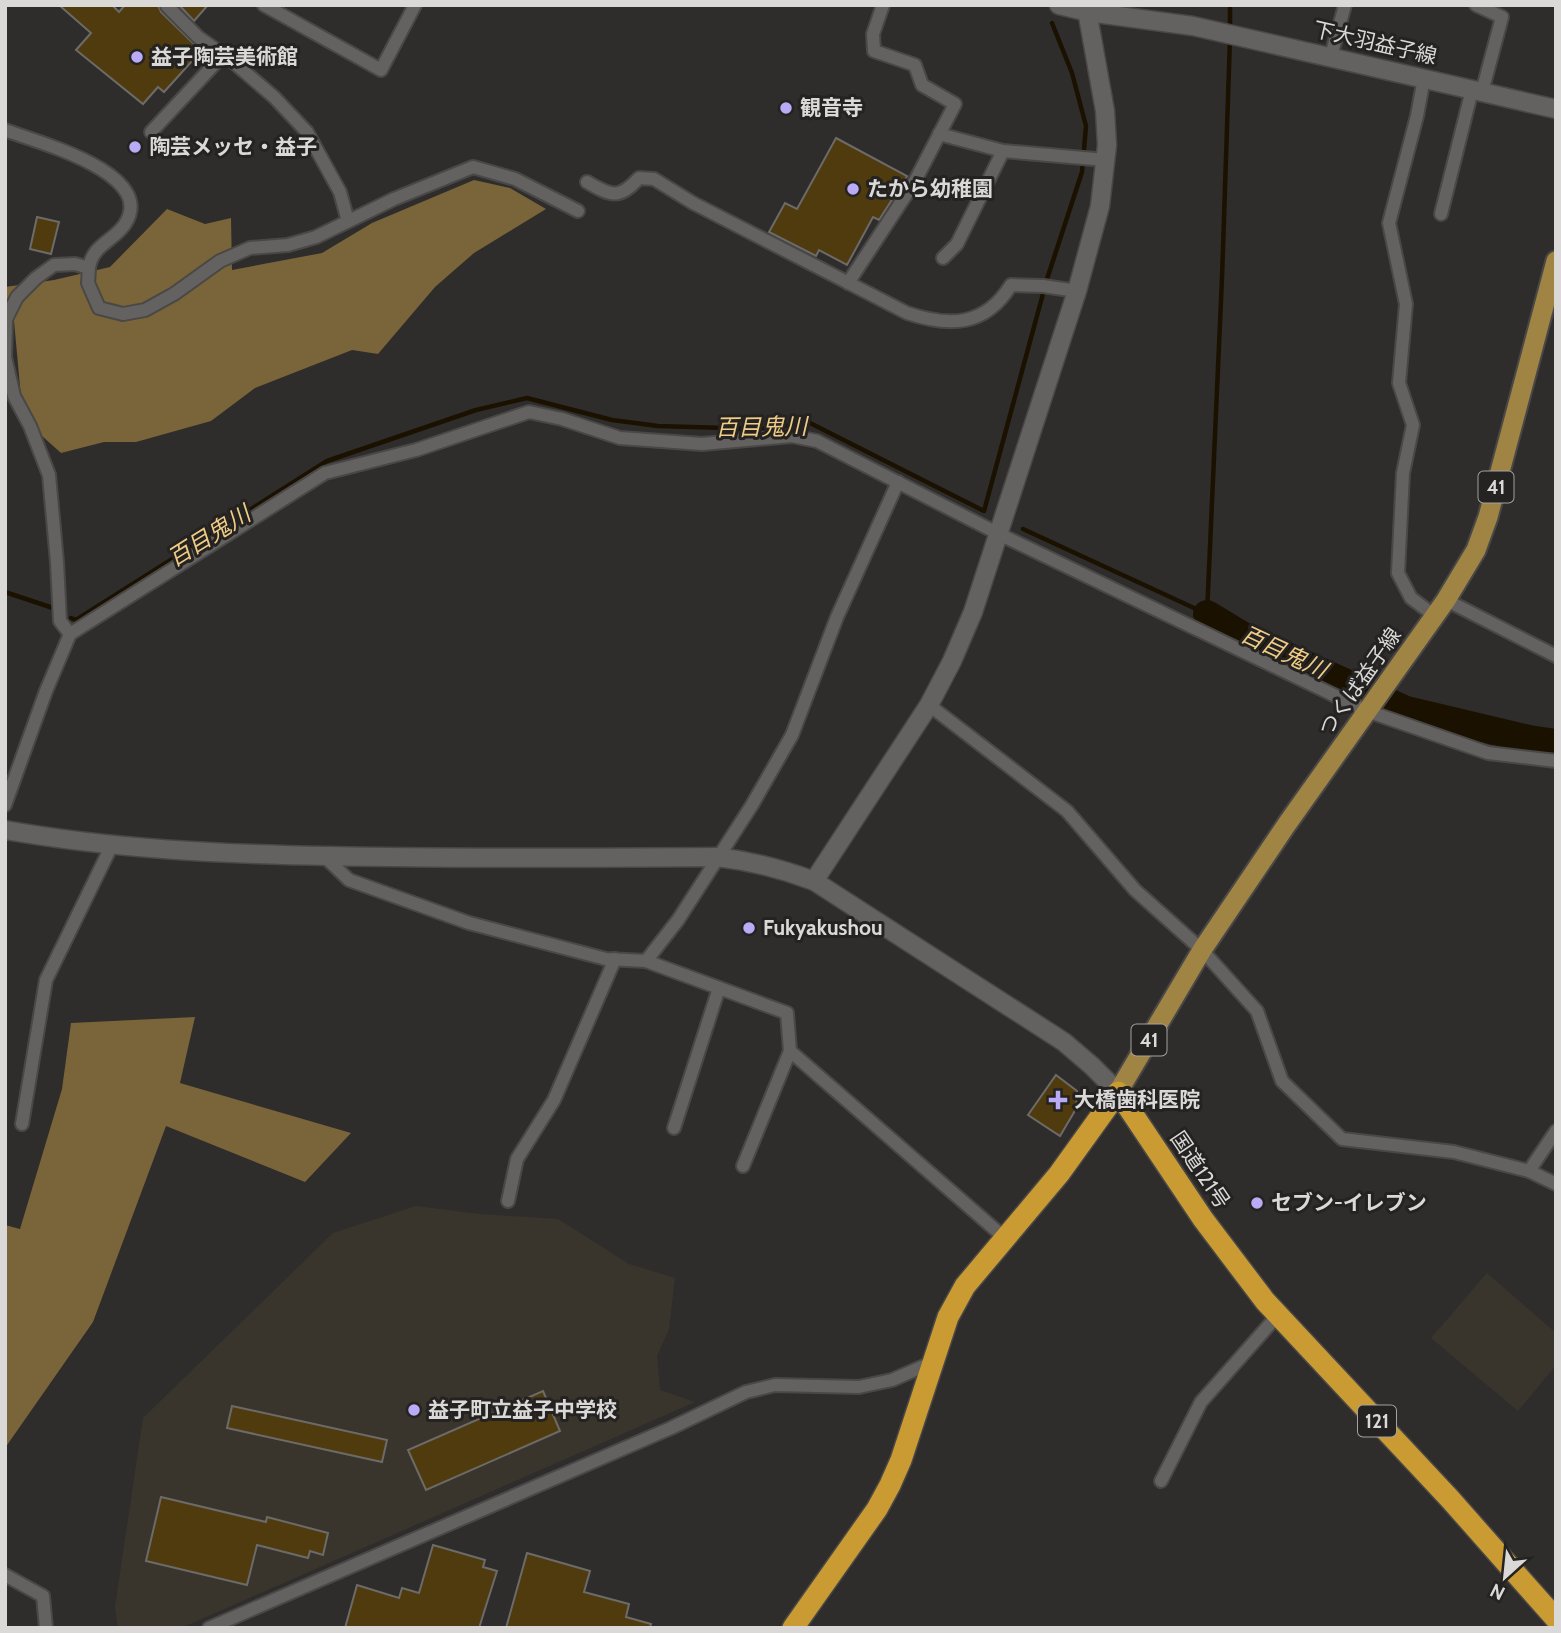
<svg xmlns="http://www.w3.org/2000/svg" width="1561" height="1633" font-family="Cabin,'Noto Sans JP',sans-serif">
<rect width="100%" height="100%" fill="#2e2d2b"/>
<g fill="#39352d">
<path d="M416 1206 479 1214 558 1219 629 1264 675 1278 669 1329 657 1356 660 1390 695 1402 181 1628H118L115 1607 143 1418 333 1233Z"/>
<path d="M1487 1273 1556 1333V1365L1518 1411 1431 1338Z"/>
</g>
<g fill="#7a6439">
<path d="M474 180 510 188 546 209 474 253 435 287 378 354 352 350 255 388 211 421 136 442H104L61 453 23 419 14 321 5 319V287L54 280 110 267 167 209 205 224 231 218 232 270 322 253 372 223Z"/>
<path d="M195 1017 180 1083 351 1133 305 1182 166 1126 93 1322 5 1448V1225L20 1229 62 1089 71 1023Z"/>
</g>
<g fill="none" stroke-linecap="round" stroke-linejoin="round">
<g stroke="#1b1100" stroke-width="4.5">
<path d="M1230 29V5"/>
<path d="M1023 529 1207 614 1222 278 1230 38"/>
<path d="M5 592 53 608"/>
<path d="M71 618 76 620 327 461 476 410 527 398 612 420 658 426 759 429 810 423 984 511 1047 279 1082 172 1086 126 1072 73 1052 23"/>
</g>
<path stroke="#1b1100" stroke-width="28" d="M1207 614 1245 637 1406 710 1529 739 1556 743"/>
</g>
<g fill="#503b0e" stroke="#6c6b69" stroke-width="2">
<path d="M59 5H112L119 12 125 5H158L161 12 195 45 187 54 193 60 164 92 158 87 143 104 76 50 91 33Z"/>
<path d="M179 5H208L194 21Z"/>
<path d="M836 138 907 176 879 220 873 217 847 265 819 250 816 256 769 232 785 203 797 209Z"/>
<path d="M37 217 59 222 51 254 30 249Z"/>
<path d="M1056 1075 1077 1091 1076 1109 1060 1136 1028 1115Z"/>
<path d="M543 1391 560 1431 426 1490 408 1450Z"/>
<path d="M232 1406 387 1440 382 1462 227 1428Z"/>
<path d="M161 1497 266 1522 267 1517 328 1533 323 1555 310 1551 308 1558 257 1545 247 1585 146 1561Z"/>
<path d="M433 1545 485 1560 483 1567 497 1571 479 1628H345L357 1585 399 1598 402 1588 419 1593Z"/>
<path d="M527 1553 590 1571 584 1592 629 1604 626 1617 651 1624 650 1628H506Z"/>
</g>
<g fill="none" stroke-linecap="round" stroke-linejoin="round">
<defs>
<g id="street">
<path d="M264 5 381 70 415 5"/>
<path d="M1476 5 1502 17 1482 92"/>
<path d="M167 6 198 37 232 61 274 97 307 132 340 192 348 221"/>
<path d="M1331 56 1345 5"/>
<path d="M1424 78 1417 116 1389 223 1406 304 1399 383 1413 425 1403 473 1398 573 1411 598 1435 616"/>
<path d="M5 130C36 142 158 173 125 224 114 241 92 245 89 268"/>
<path d="M151 132 223 55"/>
<path d="M939 134 1003 151 1106 160"/>
<path d="M587 182C611 196 619 200 639 178L654 179 693 203 907 313C949 327 985 327 1011 285L1043 286 1077 291"/>
<path d="M1441 214 1472 90"/>
<path d="M943 258 957 244 1003 151"/>
<path d="M848 283 915 181 955 104 922 85 915 65 874 51 873 34 883 5"/>
<path d="M1446 600 1556 656"/>
<path d="M70 634 60 621 57 562 49 475 30 426 14 396 5 357 6 319 17 297 36 278 54 265 75 264 89 268 88 283 99 308 123 314 145 310 174 294 220 261 250 248 288 245 316 237 394 199 473 167 515 179 578 211"/>
<path d="M929 705 1067 811 1135 890 1202 950 1257 1011 1282 1081 1342 1139 1454 1152 1529 1171 1556 1184"/>
<path d="M5 805 46 691 70 634 325 473 416 450 529 412 562 419 620 438 702 444 792 436 817 441 999 534 1367 711 1488 753 1556 761"/>
<path d="M324 856 349 880 469 923 606 959 646 961 787 1013 790 1051 1006 1239"/>
<path d="M646 961 678 920 752 805 792 735 837 617 898 482"/>
<path d="M22 1124 46 980 112 845"/>
<path d="M674 1128 719 988"/>
<path d="M743 1166 790 1051"/>
<path d="M1529 1171 1556 1131"/>
<path d="M508 1201 517 1159 554 1100 615 959"/>
<path d="M1161 1481 1201 1402 1278 1315"/>
<path d="M5 1575 43 1596 46 1628"/>
<path d="M209 1628 671 1428 746 1392 775 1385 859 1387 892 1380 933 1362"/>
</g>
<g id="secondary">
<path d="M1059 5 1088 12 1193 26 1556 109"/>
<path d="M5 830C113 849 220 854 329 856 458 859 588 858 717 857 751 861 782 869 814 881L1064 1042 1092 1066 1118 1092"/>
<path d="M814 881 929 705 952 661 973 612 1077 291 1100 206 1107 145 1105 111 1086 5"/>
</g>
<path id="primary" d="M1118 1092 1202 950 1287 824 1446 600 1476 550 1488 517 1556 261"/>
<path id="highway" d="M793 1628 877 1509 890 1485 901 1460 948 1317 965 1286 1059 1174 1118 1092 1203 1219 1265 1301 1450 1499 1556 1619"/>
</defs>
<use href="#street" stroke="#494846" stroke-width="16"/>
<use href="#secondary" stroke="#494846" stroke-width="21"/>
<use href="#primary" stroke="#494846" stroke-width="23"/>
<use href="#highway" stroke="#494846" stroke-width="24"/>
<use href="#street" stroke="#636260" stroke-width="12"/>
<use href="#secondary" stroke="#636260" stroke-width="18"/>
<use href="#primary" stroke="#a08444" stroke-width="19"/>
<use href="#highway" stroke="#c99b32" stroke-width="21"/>
</g>
<g fill="#bbaaf6" stroke="#242321" stroke-width="2.5">
<circle cx="137" cy="57" r="7"/>
<circle cx="786" cy="108" r="7"/>
<circle cx="135" cy="147" r="7"/>
<circle cx="853" cy="189" r="7"/>
<circle cx="749" cy="928" r="7"/>
<path d="M1054.5 1089.5h7v7h7v7h-7v7h-7v-7h-7v-7h7z"/>
<circle cx="1257" cy="1203" r="7"/>
<circle cx="414" cy="1410" r="7"/>
</g>
<g text-anchor="middle" stroke-width="6" stroke-linejoin="round" paint-order="stroke">
<g fill="#242321" stroke="#a3a2a1" stroke-width="2">
<rect x="1478.5" y="471.5" width="35" height="31" rx="5"/>
<rect x="1131.5" y="1024.5" width="35" height="31" rx="5"/>
<rect x="1358" y="1405.5" width="38" height="31" rx="5"/>
</g>
<g font-size="19" font-weight="bold" fill="#dad9d8">
<text x="1496" y="494">41</text>
<text x="1149" y="1047">41</text>
<text x="1377" y="1428">121</text>
</g>
<g font-size="21" fill="#dad9d8" stroke="#242321">
<text transform="translate(1375 43) rotate(13)" y="7">下大羽益子線</text>
<text transform="translate(1360 682) rotate(-55)" y="7">つくば益子線</text>
<text transform="translate(1200 1170) rotate(56)" y="7">国道121号</text>
</g>
<g font-size="21" font-weight="bold" fill="#dad9d8" stroke="#242321" text-anchor="start">
<text x="151" y="64">益子陶芸美術館</text>
<text x="800" y="115">観音寺</text>
<text x="149" y="154">陶芸メッセ・益子</text>
<text x="867" y="196">たから幼稚園</text>
<text x="763" y="935">Fukyakushou</text>
<text x="1074" y="1107">大橋歯科医院</text>
<text x="1271" y="1210">セブン-イレブン</text>
<text x="428" y="1417">益子町立益子中学校</text>
</g>
<g font-size="23" font-style="italic" fill="#f0cc86" stroke="#242321">
<text transform="translate(761 427) rotate(-1)" y="8">百目鬼川</text>
<text transform="translate(209 536) rotate(-32)" y="8">百目鬼川</text>
<text transform="translate(1284 652) rotate(25)" y="8">百目鬼川</text>
</g>
</g>
<rect width="1561" height="1633" fill="none" stroke="#dad9d8" stroke-width="14"/>
<g transform="translate(1505 1577) rotate(207)" stroke="#242321" stroke-width="5" paint-order="stroke">
<path d="M0-5L12 26L0 18L-12 26Z" fill="#dad9d8"/>
<text y="-10" font-size="19" font-weight="bold" text-anchor="middle" fill="#dad9d8">N</text>
</g>
</svg>
